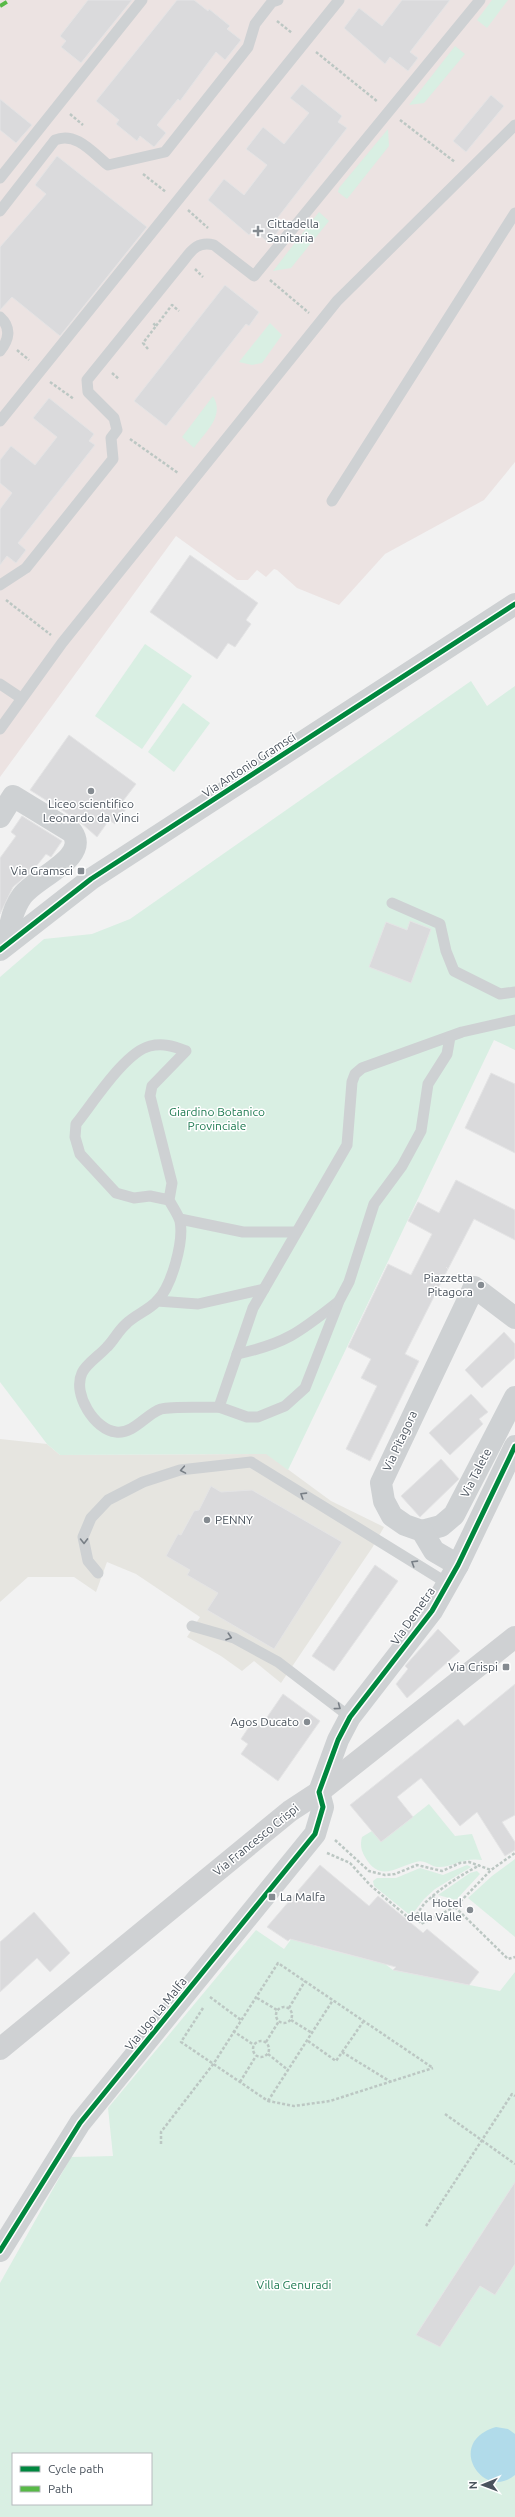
<svg xmlns="http://www.w3.org/2000/svg" width="515" height="2517" font-family="Ubuntu,sans-serif">
<rect width="100%" height="100%" fill="#f2f2f2"/>
<path fill="#e6e5e0" d="M0 1439 47 1444 60 1455 267 1454 331 1501 384 1527 372 1548 281 1683 254 1661 242 1671 221 1656 187 1637 200 1617 136 1574 107 1562 96 1592 74 1577H28L0 1602Z"/>
<path fill="#ece3e2" d="M0 0H515V462L484 500 385 554 339 605 297 588 277 570 274 569 266 577 257 570 248 580H237L176 536 0 777Z"/>
<g fill="#d9efe3" fill-rule="evenodd">
<path d="M492 0H508L487 28 477 20Z"/>
<path d="M455 46 465 54 424 103 409 105Z"/>
<path d="M388 129 389 146 347 199 338 192 339 188Z"/>
<path d="M319 212 329 221 291 268 273 271Z"/>
<path d="M270 323 282 335 262 363 252 365 239 362Z"/>
<path d="M213 396C225 416 206 431 194 448L182 437Z"/>
<path d="M145 644 192 676 142 749 95 716Z"/>
<path d="M471 681 487 706 515 686V1050L494 1040 288 1470 266 1454 60 1455 47 1444 0 1382V977L44 939 92 934 130 919Z"/>
<path d="M183 703 210 723 174 772 148 752Z"/>
<path d="M429 1804 455 1836 472 1834 482 1860C462 1857 452 1868 437 1867 430 1866 424 1859 416 1862 396 1867 380 1883 365 1857 361 1850 360 1845 362 1837L372 1831 381 1842Z"/>
<path d="M515 1859V1937L468 1898 492 1876Z"/>
<path d="M467 1865 471 1867 435 1889 424 1899 411 1916 374 1886 373 1881 377 1878H396L420 1868 443 1875Z"/>
<path d="M477 1871 480 1874 456 1900 438 1895 470 1873Z"/>
<path d="M256 1930 284 1949 297 1931 315 1946 373 1961 376 1957 393 1970 500 1991 515 1972V2517H0V2283L71 2157 113 2156 108 2108ZM13 2454H151V2504H13Z"/>
</g>
<path fill="#b1dbea" d="M496 2427 508 2429 515 2434V2475C483 2502 444 2442 496 2427Z"/>
<g fill="#dadadc" stroke="#e4e4e5">
<path d="M88 0H132L81 63 61 47 66 41 60 36Z"/>
<path d="M177 0H194L208 11 209 9 230 26 227 29 241 40 225 60 216 52 180 101 178 99 157 125 166 133 154 147 140 136 137 141 116 124 119 120 96 101Z"/>
<path d="M402 0H450L410 52 418 58 408 71 390 57 385 64 344 28 359 8 382 26Z"/>
<path d="M302 84 342 116 338 122 347 128 272 225 279 230 269 243 253 230 249 235 208 200 224 179 244 195 267 165 246 149 263 127 284 144 309 113 290 98Z"/>
<path d="M491 95 504 106 466 152 453 141Z"/>
<path d="M0 99 32 125 16 143 0 130Z"/>
<path d="M57 156 147 227 60 336 12 297 0 310V247L46 194 35 185Z"/>
<path d="M225 285 259 312 249 326 246 324 166 426 134 401Z"/>
<path d="M49 398 94 434 89 441 95 445 18 543 26 550 16 563 7 556 0 565V509L12 493 0 483V460L11 446 35 465 57 437 33 418Z"/>
<path d="M190 555 258 603 246 620 251 624 235 647 228 643 217 659 150 612Z"/>
<path d="M69 735 136 784 123 801 129 805 115 824 109 820 97 837 79 821 30 790Z"/>
<path d="M22 816 62 841 51 857 46 854 34 869 13 887 0 914V858L16 836 11 832Z"/>
<path d="M410 921 431 929 411 983 369 967 386 922 407 930Z"/>
<path d="M491 1073 515 1084V1153L465 1128Z"/>
<path d="M456 1180 515 1210V1240L474 1219 448 1269 446 1267 448 1269 405 1354 419 1361 370 1461 346 1449 377 1386 361 1378 371 1359 348 1347 388 1264 411 1275 432 1234 408 1221 418 1202 439 1213Z"/>
<path d="M504 1332 515 1344V1358L482 1388 465 1370Z"/>
<path d="M471 1394 488 1412 479 1419 483 1424 450 1455 429 1433Z"/>
<path d="M441 1459 459 1479 420 1517 401 1496Z"/>
<path d="M211 1486 221 1492 252 1490 342 1542 274 1649 207 1610 218 1593 187 1575 190 1570 166 1556 178 1534 181 1535 194 1511 199 1510Z"/>
<path d="M375 1565 398 1581 334 1671 312 1656Z"/>
<path d="M438 1629 460 1651 407 1698 396 1684 408 1669 405 1666Z"/>
<path d="M515 1684V1815L502 1822 515 1842V1850L505 1856 477 1812 460 1826 421 1778 397 1797 413 1817 381 1842 350 1805 458 1719 464 1726Z"/>
<path d="M283 1694 320 1721 278 1781 241 1754 248 1744 241 1739 253 1721 261 1726Z"/>
<path d="M320 1865 369 1906 378 1896 423 1933 427 1929 479 1972 469 1985 393 1970 396 1967 290 1939 288 1941 267 1927Z"/>
<path d="M34 1912 70 1953 50 1972 37 1958 0 1992V1942Z"/>
<path d="M515 2182V2264L495 2295 480 2286 440 2347 416 2335Z"/>
</g>
<g fill="none" stroke-linecap="round" stroke-linejoin="round">
<g stroke="#bcc7c3" stroke-width="2.5" stroke-dasharray="3 2" stroke-linecap="butt">
<path d="M277 21 292 33"/>
<path d="M316 52 378 102"/>
<path d="M70 114 83 125"/>
<path d="M400 120 455 162"/>
<path d="M143 174 166 192"/>
<path d="M188 210 208 228"/>
<path d="M195 269 203 277"/>
<path d="M270 280 309 313"/>
<path d="M156 326 172 305 179 311"/>
<path d="M148 349 143 343 156 326 153 323"/>
<path d="M17 350 29 360"/>
<path d="M112 373 119 379"/>
<path d="M50 382 74 399"/>
<path d="M130 439 178 473"/>
<path d="M6 600 51 635"/>
<path d="M335 1840 369 1871 385 1875 395 1874 417 1865 442 1871 460 1863 469 1862 491 1870"/>
<path d="M327 1853 350 1863 370 1885 410 1919C419 1915 420 1907 427 1901 442 1887 461 1875 480 1865"/>
<path d="M432 1897 455 1907 508 1959 515 1957"/>
<path d="M416 1916 421 1924 455 1907 491 1870 515 1853"/>
<path d="M210 1997 241 2020"/>
<path d="M257 1998 277 2010"/>
<circle cx="284" cy="2015" r="8"/>
<path d="M203 2008 181 2042 268 2101 294 2106 330 2101 433 2068"/>
<path d="M289 2008 305 1981"/>
<path d="M291 2020 312 2033"/>
<path d="M233 2031 254 2045"/>
<circle cx="261" cy="2049" r="8"/>
<path d="M308 2041 336 2061 363 2022"/>
<path d="M266 2042 279 2021"/>
<path d="M342 2052 391 2082"/>
<path d="M268 2054 288 2070"/>
<path d="M240 2082 256 2056"/>
<path d="M268 2101 333 2000"/>
<path d="M445 2114 515 2164"/>
<path d="M161 2144V2132L214 2063 278 1963 433 2068"/>
<path d="M426 2226 512 2094 515 2096"/>
</g>
<g stroke="#ced1d3" stroke-width="11">
<path d="M0 178 142 0"/>
<path d="M0 211 55 140C76 131 93 153 108 165L165 152 248 47 255 24 272 2 278 0"/>
<path d="M0 317C12 328 9 340 0 351"/>
<path d="M0 421 339 0"/>
<path d="M332 501 515 213"/>
<path d="M0 585 26 568 113 459 111 438 117 430 114 418 88 392 87 380 184 260C192 249 199 241 214 245L254 276 480 0"/>
<path d="M0 684 21 698"/>
<path d="M0 729 62 643 337 301 515 125"/>
<path d="M392 903 440 924 446 951 454 971 500 994 515 992"/>
<path d="M169 1200 172 1183 150 1096 152 1086 186 1051C173 1046 163 1043 150 1046 125 1052 93 1103 76 1124L75 1137 80 1154 116 1193 134 1198 150 1196 169 1200C172 1206 178 1214 180 1221 184 1241 172 1286 157 1301 149 1310 135 1315 126 1324 118 1331 114 1340 107 1347 100 1355 86 1364 82 1373 72 1394 95 1430 116 1432 134 1434 146 1414 161 1409 174 1406 205 1408 219 1407L253 1308 347 1145 352 1082 355 1074 362 1068 462 1032 515 1020"/>
<path d="M180 1219 243 1232H296"/>
<path d="M157 1301 198 1304 264 1289"/>
<path d="M237 1354C285 1344 300 1332 338 1302"/>
<path d="M219 1407 247 1417H258L285 1406 305 1388 339 1301 349 1282 374 1204 402 1166 421 1131 428 1084 447 1054 450 1037"/>
<path d="M98 1573 88 1561 83 1537 91 1518 108 1500 143 1482 180 1470 251 1462 447 1583"/>
<path d="M192 1626 234 1638 278 1662 350 1717"/>
</g>
<g stroke="#ced1d3" stroke-width="22">
<path d="M0 817 13 796 72 832C90 858 36 877 22 896 12 910 9 926 8 943"/>
<path d="M0 950 91 879 515 604"/>
<path d="M422 1531 441 1526 454 1515 515 1397"/>
<path d="M458 1565 434 1551 422 1531 405 1525 392 1516 384 1501 381 1483 474 1287 515 1318"/>
<path d="M0 2251 80 2123 315 1834 323 1807 319 1792 338 1740 350 1717 432 1611 458 1565 515 1446"/>
</g>
<path stroke="#cfd1d3" stroke-width="22" d="M0 2049 290 1811 319 1792 515 1637"/>
<path stroke="#58b947" stroke-width="4" stroke-dasharray="8 4" stroke-linecap="butt" d="M0 6 10 0"/>
<defs>
<g id="cycleway">
<path d="M0 950 91 879 515 604"/>
<path d="M0 2251 80 2123 315 1834 323 1807 319 1792 338 1740 350 1717 432 1611 458 1565 515 1446"/>
</g>
</defs>
<use href="#cycleway" stroke="#fff" stroke-width="8"/>
<use href="#cycleway" stroke="#00873e" stroke-width="5"/>
</g>
<defs><path id="oneway-chevron" d="M-2-3.5L2.5 0L-2 3.5" fill="none" stroke-width="1.6" stroke-linecap="round" stroke-linejoin="round"/></defs>
<g stroke="#787f86">
<use href="#oneway-chevron" transform="translate(183 1470) rotate(170)"/>
<use href="#oneway-chevron" transform="translate(303 1495) rotate(-148)"/>
<use href="#oneway-chevron" transform="translate(84 1541) rotate(89)"/>
<use href="#oneway-chevron" transform="translate(414 1563) rotate(-148)"/>
<use href="#oneway-chevron" transform="translate(229 1637) rotate(18)"/>
<use href="#oneway-chevron" transform="translate(338 1707) rotate(37)"/>
</g>
<g fill="#858b91" stroke="#fff" stroke-width="1.5">
<path d="M256 225h4v4h4v4h-4v4h-4v-4h-4v-4h4z"/>
<circle cx="91" cy="791" r="4"/>
<rect x="77" y="867" width="8" height="8" rx="2"/>
<circle cx="481" cy="1285" r="4"/>
<circle cx="207" cy="1520" r="4"/>
<rect x="502" y="1663" width="8" height="8" rx="2"/>
<circle cx="307" cy="1722" r="4"/>
<rect x="268" y="1893" width="8" height="8" rx="2"/>
<circle cx="470" cy="1910" r="4"/>
</g>
<g text-anchor="middle" stroke-width="3" stroke-linejoin="round" paint-order="stroke">
<g font-size="12" fill="#4a535d" stroke="#fff" text-anchor="end">
<text x="267" y="228" text-anchor="start">Cittadella<tspan x="267" dy="14">Sanitaria</tspan></text>
<text x="91" y="808" text-anchor="middle">Liceo scientifico<tspan x="91" dy="14">Leonardo da Vinci</tspan></text>
<text x="73" y="875">Via Gramsci</text>
<text x="473" y="1282">Piazzetta<tspan x="473" dy="14">Pitagora</tspan></text>
<text x="215" y="1524" text-anchor="start">PENNY</text>
<text x="498" y="1671">Via Crispi</text>
<text x="299" y="1726">Agos Ducato</text>
<text x="280" y="1901" text-anchor="start">La Malfa</text>
<text x="462" y="1907">Hotel<tspan x="462" dy="14">della Valle</tspan></text>
</g>
<g font-size="12" fill="#4a535d" stroke="#fff">
<text transform="translate(249 765) rotate(-33)" y="4">Via Antonio Gramsci</text>
<text transform="translate(400 1441) rotate(-65)" y="4">Via Pitagora</text>
<text transform="translate(476 1473) rotate(-63)" y="4">Via Talete</text>
<text transform="translate(413 1616) rotate(-55)" y="4">Via Demetra</text>
<text transform="translate(256 1840) rotate(-39)" y="4">Via Francesco Crispi</text>
<text transform="translate(156 2014) rotate(-51)" y="4">Via Ugo La Malfa</text>
</g>
<g font-size="12" fill="#1f7b52" stroke="#fff">
<text x="217" y="1116">Giardino Botanico<tspan x="217" dy="14">Provinciale</tspan></text>
<text x="294" y="2289">Villa Genuradi</text>
</g>
</g>
<rect x="12" y="2453" width="140" height="52" fill="#ffffff" stroke="#b7babe"/>
<rect x="20" y="2466" width="20" height="6" fill="#00873e" stroke="#b7babe"/>
<text x="48" y="2473" font-size="12" fill="#4a535d">Cycle path</text>
<rect x="20" y="2486" width="20" height="6" fill="#58b947" stroke="#b7babe"/>
<text x="48" y="2493" font-size="12" fill="#4a535d">Path</text>
<g transform="translate(483 2485) rotate(269)" stroke="#ffffff" stroke-width="3" paint-order="stroke">
<path d="M0-3L7 15L0 10L-7 15Z" fill="#4a535d"/>
<text y="-6" font-size="11" font-weight="bold" text-anchor="middle" fill="#4a535d">N</text>
</g>
</svg>
